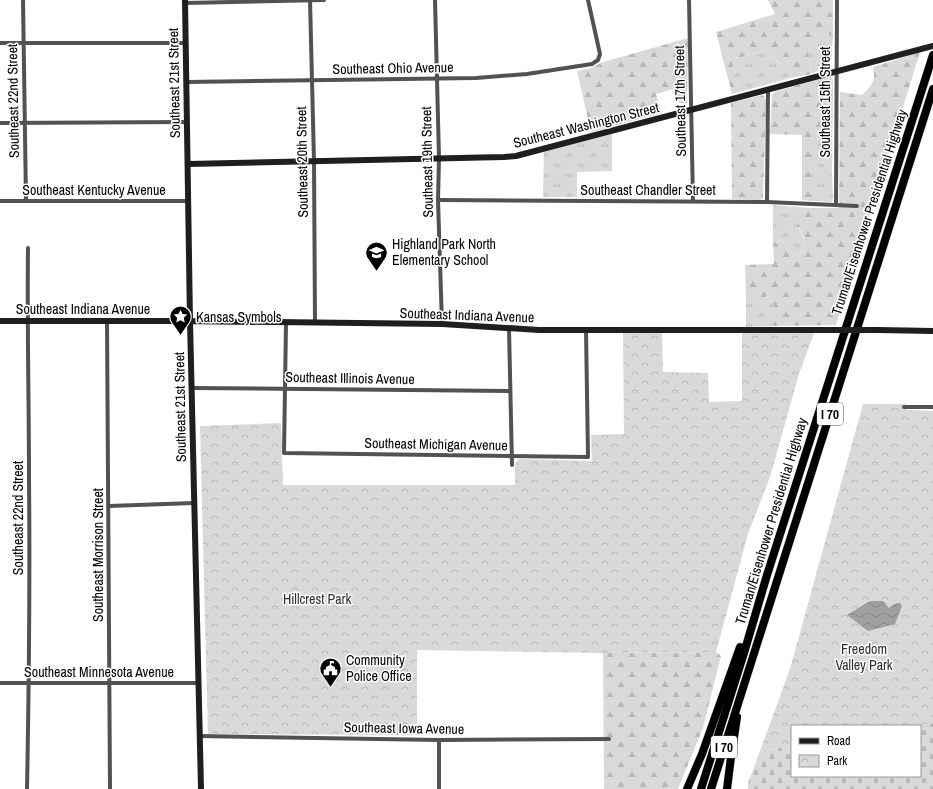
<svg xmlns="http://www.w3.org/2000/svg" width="933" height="789" font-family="'Archivo Narrow',sans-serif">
<defs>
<pattern id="grass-tufts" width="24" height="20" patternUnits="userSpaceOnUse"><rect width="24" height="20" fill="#d9d9d9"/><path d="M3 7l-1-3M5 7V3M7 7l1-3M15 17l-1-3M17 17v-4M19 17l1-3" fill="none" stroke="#b8b8b8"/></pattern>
<pattern id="forest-firs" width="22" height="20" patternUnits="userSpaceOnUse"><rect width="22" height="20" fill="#d9d9d9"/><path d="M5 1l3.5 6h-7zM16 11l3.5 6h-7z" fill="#b8b8b8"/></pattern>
<pattern id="cemetery-stones" width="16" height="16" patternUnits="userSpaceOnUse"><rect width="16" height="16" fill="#d9d9d9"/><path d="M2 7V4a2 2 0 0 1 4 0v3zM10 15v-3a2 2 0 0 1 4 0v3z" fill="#b8b8b8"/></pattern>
<pattern id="park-crowns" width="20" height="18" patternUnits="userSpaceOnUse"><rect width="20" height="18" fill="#d9d9d9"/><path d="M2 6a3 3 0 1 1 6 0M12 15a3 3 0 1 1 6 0" fill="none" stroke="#b8b8b8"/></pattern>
<pattern id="water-waves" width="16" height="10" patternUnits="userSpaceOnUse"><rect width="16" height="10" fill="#a0a0a0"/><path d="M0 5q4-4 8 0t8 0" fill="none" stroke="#888"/></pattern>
</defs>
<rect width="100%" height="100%" fill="#fff"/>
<g fill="url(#grass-tufts)">
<path d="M823 34 833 35 831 63 829 67 811 74 808 50Z"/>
<path d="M769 51 791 78 732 94 731 90 738 84 733 74V59Z"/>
<path d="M660 109 662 113 632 121 643 111Z"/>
<path d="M612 134V171L577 172V197H543L544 152Z"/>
<path d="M811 138 819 140 820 161 832 171 833 198 832 202 811 201Z"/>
<path d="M773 205 810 208 797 225C804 238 807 242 800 255L789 254 782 240 773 243Z"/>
<path d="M774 290V326L746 327V299H764L768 293Z"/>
</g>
<g fill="url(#forest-firs)">
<path d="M768 0H833V35L823 34 808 50 811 74 791 78 769 51 733 59V74L738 84 731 90 716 32 775 14Z"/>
<path d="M688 38 687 103H679L676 88 656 94 660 109 643 111 632 121 591 132 577 71 591 68 603 62Z"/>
<path d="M920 52 836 325 774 326V291L768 293 764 299H746L745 265 774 264 773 243 782 240 789 254 800 255C807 241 805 238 797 225L810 208H839L840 92 862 95C872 86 876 81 873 67Z"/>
<path d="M830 76 832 78 833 82 832 171 820 161 819 140 811 138V201L802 200V135L770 134 772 95 774 92Z"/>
<path d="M762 95 764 96 766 101 763 198 760 200 732 199 731 103Z"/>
<path d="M716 652 721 656 703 728 678 789H604L603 653Z"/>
</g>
<path fill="url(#cemetery-stones)" d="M933 723V789H748V783L760 751 792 746V776H920V726H916Z"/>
<g fill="url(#park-crowns)">
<path d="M623 332 662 333 663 372 708 373 709 402 742 401V332L814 333 799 374 770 477 748 534 716 652 603 653 417 650V735L208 734 200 426 281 423 283 485H515V464L519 459 592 461 591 435 624 434Z"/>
<path d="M863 404H906L907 410 933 411V723L916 726H792V746L760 751 790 669Z"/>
</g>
<path fill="url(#water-waves)" d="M870 601H883L889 608 894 604 900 603 902 606 895 624 868 631 847 615Z"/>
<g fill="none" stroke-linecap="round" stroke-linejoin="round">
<defs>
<g id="highway">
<path d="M687 789 702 754 740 647"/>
<path d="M701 789 744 653 767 575 933 55"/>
<path d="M711 789 933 89"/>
<path d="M727 789 731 757 737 717"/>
</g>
</defs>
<use href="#highway" stroke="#dbdbdb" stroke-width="9"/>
<g stroke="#525252" stroke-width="4">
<path d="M23 0 26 201"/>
<path d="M310 0 314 161 315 323"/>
<path d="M435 0 439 158 438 200 442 324"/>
<path d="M689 0 693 201"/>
<path d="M185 3 324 0"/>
<path d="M0 43H186"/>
<path d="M187 82 476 78 527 74 592 64 598 60 600 54 588 0"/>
<path d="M0 123 187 122"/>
<path d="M438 200 767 202 857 206"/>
<path d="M0 201H188"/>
<path d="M767 202 768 90"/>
<path d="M836 205 837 0"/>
<path d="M107 321 110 789"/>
<path d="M286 323 284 453 588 457 586 330"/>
<path d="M509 328 512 465"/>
<path d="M191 388 509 391"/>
<path d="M904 407H933"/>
<path d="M109 506 194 503"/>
<path d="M0 683H198"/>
<path d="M199 736 439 740 609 739"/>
<path d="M27 789C29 685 30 581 29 478 29 401 27 325 28 248"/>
<path d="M439 789V740"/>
</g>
<g stroke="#1f1f1f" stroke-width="6">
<path d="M185 0 190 321 201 789"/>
<path d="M188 164 504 157 516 156 933 46"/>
<path d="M0 321H178L442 324 539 330H821"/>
<path d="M878 330 933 331"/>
</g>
<use href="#highway" stroke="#000" stroke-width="8"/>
<path stroke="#1f1f1f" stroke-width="6" d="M821 330H878"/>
</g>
<defs>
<symbol id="school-pin" viewBox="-11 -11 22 30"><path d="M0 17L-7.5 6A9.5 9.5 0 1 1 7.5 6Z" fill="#000" stroke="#fff"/><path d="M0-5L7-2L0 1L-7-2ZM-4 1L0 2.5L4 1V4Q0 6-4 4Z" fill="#fff"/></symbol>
<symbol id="sight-pin" viewBox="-11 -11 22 30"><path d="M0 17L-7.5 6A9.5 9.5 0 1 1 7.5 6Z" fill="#000" stroke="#fff"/><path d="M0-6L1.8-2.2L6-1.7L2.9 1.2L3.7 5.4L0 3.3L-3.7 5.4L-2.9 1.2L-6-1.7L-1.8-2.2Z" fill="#fff"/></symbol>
<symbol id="civic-pin" viewBox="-11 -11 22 30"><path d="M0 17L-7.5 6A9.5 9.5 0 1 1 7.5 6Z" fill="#000" stroke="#fff"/><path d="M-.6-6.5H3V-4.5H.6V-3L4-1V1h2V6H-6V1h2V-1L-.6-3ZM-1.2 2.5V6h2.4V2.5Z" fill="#fff"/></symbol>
</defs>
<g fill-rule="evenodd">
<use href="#school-pin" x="364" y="240" width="25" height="34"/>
<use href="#sight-pin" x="168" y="304" width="25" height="34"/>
<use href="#civic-pin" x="318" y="656" width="25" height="34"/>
</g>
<g text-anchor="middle" stroke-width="3" stroke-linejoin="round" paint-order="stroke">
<g fill="#fff" stroke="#4c4c4c" stroke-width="1">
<rect x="817" y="403" width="26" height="22" rx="3"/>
<rect x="711" y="736" width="26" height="22" rx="3"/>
</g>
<g font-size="13" font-weight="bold" fill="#000">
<text x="830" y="419">I 70</text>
<text x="724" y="752">I 70</text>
</g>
<g font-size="14" fill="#000" stroke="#fff">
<text transform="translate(393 68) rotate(-1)" y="5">Southeast Ohio Avenue</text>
<text transform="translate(174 83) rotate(-91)" y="5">Southeast 21st Street</text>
<text transform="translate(13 101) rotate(-91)" y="5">Southeast 22nd Street</text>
<text transform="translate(680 101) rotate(-91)" y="5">Southeast 17th Street</text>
<text transform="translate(825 102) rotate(-90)" y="5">Southeast 15th Street</text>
<text transform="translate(586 125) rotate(-14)" y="5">Southeast Washington Street</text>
<text transform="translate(302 162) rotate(-91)" y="5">Southeast 20th Street</text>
<text transform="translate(427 162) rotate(-91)" y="5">Southeast 19th Street</text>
<text x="94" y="195">Southeast Kentucky Avenue</text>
<text x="648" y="195">Southeast Chandler Street</text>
<text transform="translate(869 212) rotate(-72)" y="5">Truman/Eisenhower Presidential Highway</text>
<text x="83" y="314">Southeast Indiana Avenue</text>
<text transform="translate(467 315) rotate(2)" y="5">Southeast Indiana Avenue</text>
<text transform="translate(350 378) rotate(1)" y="5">Southeast Illinois Avenue</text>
<text transform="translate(180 407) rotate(-91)" y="5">Southeast 21st Street</text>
<text transform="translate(436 444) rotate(1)" y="5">Southeast Michigan Avenue</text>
<text transform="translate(18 518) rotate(-90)" y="5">Southeast 22nd Street</text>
<text transform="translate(771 521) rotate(-73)" y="5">Truman/Eisenhower Presidential Highway</text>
<text transform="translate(98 555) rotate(-90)" y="5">Southeast Morrison Street</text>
<text x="99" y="677">Southeast Minnesota Avenue</text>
<text transform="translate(404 728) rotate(1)" y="5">Southeast Iowa Avenue</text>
</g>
<g font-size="14" fill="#000" stroke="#fff" text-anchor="start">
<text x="392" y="249">Highland Park North<tspan x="392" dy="16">Elementary School</tspan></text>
<text x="196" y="322">Kansas Symbols</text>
<text x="346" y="665">Community<tspan x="346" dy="16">Police Office</tspan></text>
</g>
<g font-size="14" fill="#303030" stroke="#fff">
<text x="317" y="604">Hillcrest Park</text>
<text x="864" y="654">Freedom<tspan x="864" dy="16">Valley Park</tspan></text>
</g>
</g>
<rect x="791" y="725" width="130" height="52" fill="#ffffff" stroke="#999999"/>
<rect x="799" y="738" width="20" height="6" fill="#1f1f1f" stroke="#999999"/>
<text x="827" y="745" font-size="12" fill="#000000">Road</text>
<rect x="799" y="755" width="20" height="12" fill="url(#park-crowns)" stroke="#999999"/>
<text x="827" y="765" font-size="12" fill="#000000">Park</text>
</svg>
